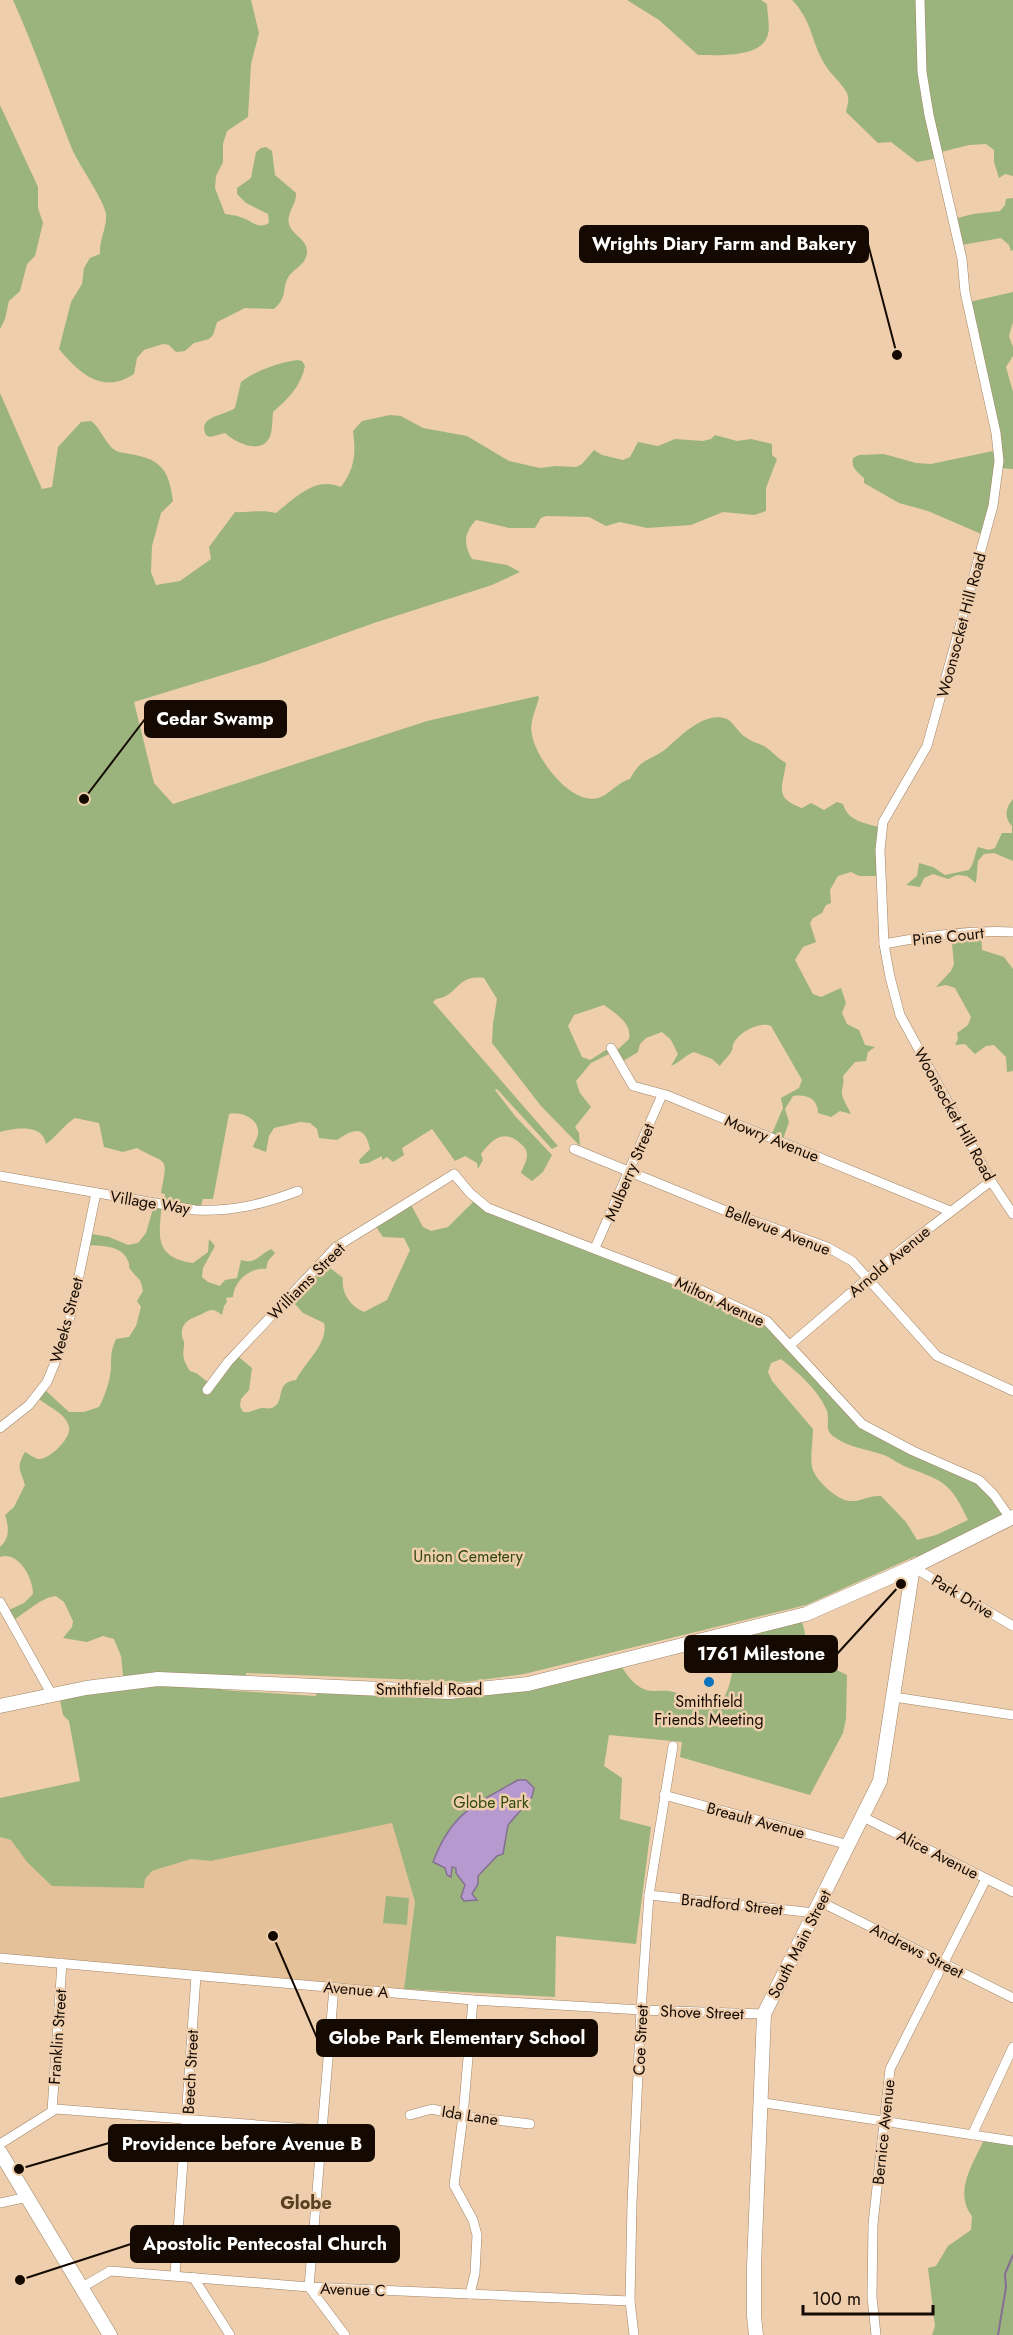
<svg xmlns="http://www.w3.org/2000/svg" width="1013" height="2335" font-family="Jost,sans-serif">
<rect width="100%" height="100%" fill="#eecead"/>
<path fill="#e5c19a" d="M392 1823 415 1902 404 1989 0 1962V1837L11 1839 27 1862 144 1888 145 1879 152 1871 191 1859 211 1861Z"/>
<g fill="#9bb47e" fill-rule="evenodd">
<path d="M13 0H251L259 33 251 64 248 117 227 131 223 144V162L216 176 215 188 225 214C230 215 236 215 240 217 251 220 258 230 269 223L268 214 246 203 237 194V188L251 178 256 152 261 148 266 147 272 151 275 175 296 193C297 204 286 213 289 224 292 235 307 239 307 251 307 265 295 267 289 276 281 288 289 296 274 309L245 308 217 322 213 335 209 339 194 343 185 351 176 352 169 345 163 344 144 350 137 358 134 374C103 395 79 373 59 349L71 302 82 284 84 268 90 258 100 254C99 240 107 228 106 214 104 200 79 165 72 149 52 99 35 49 13 0Z"/>
<path d="M627 0H761L767 4C767 14 771 28 767 37 759 58 716 55 698 55L659 20Z"/>
<path d="M792 0H1013V176L1005 174 999 178 994 162V150L986 144 969 145 941 152 939 158 917 162 891 142 878 143 846 112C847 106 850 99 847 93 841 82 830 74 824 63 810 39 813 22 792 0Z"/>
<path d="M0 105 38 187V208L43 223 35 256 27 264 20 291 9 301 5 319 0 329Z"/>
<path d="M1013 198V250L1011 251 1009 245 1001 238 962 245 954 219 973 214 1000 211 1005 205 1006 199Z"/>
<path d="M1013 292V322L1009 336 1013 347V356L1006 367 1013 392V469L1000 468 986 536 928 511 899 503 864 483V478C857 471 851 468 853 458L859 455 884 454 916 463 931 464 998 450 969 302Z"/>
<path d="M297 360 302 361 305 366C301 386 288 399 273 412 272 420 273 434 268 440 258 454 235 442 225 433L210 437 206 435C197 416 224 416 235 408L241 382C257 370 278 363 297 360Z"/>
<path d="M0 393 42 489 52 487 58 447 81 422 91 421C101 429 103 439 112 448 116 452 124 453 130 454 161 459 169 470 173 501L161 513 152 546 151 572 156 585 180 581 211 559 209 547 235 512C249 513 262 509 276 513 296 497 316 476 341 487 355 468 356 454 353 431L362 421 390 415 401 416 423 428 467 436 509 461 540 468 556 466 576 467 582 464 594 450 602 455 623 460 630 457 638 442 658 446 675 439 703 441 711 439 715 435 737 441 751 439 772 444V455L777 459 766 488V511L754 515 723 512 691 525 647 528 620 522 606 526 589 517 546 516 541 518 535 528H509L476 520C464 533 463 544 472 559L507 565 520 572 492 585 374 623 262 663 134 702 154 783 173 804 427 721 538 696 539 698C536 709 529 723 532 735 536 758 570 805 598 798 609 795 618 782 630 779 642 756 650 762 667 748 680 736 706 710 727 719 734 723 739 734 747 738 752 742 758 743 764 746 772 751 777 758 786 763 783 787 773 798 802 808L811 803 824 810 837 802 843 804C848 822 866 823 882 828L881 876H859L851 872 838 876 830 890 831 903 826 905 822 913 813 918 810 923 816 942 803 947 795 960 813 994 821 997 841 988 846 1003 842 1013 847 1024 859 1030 865 1045 875 1047 868 1052 866 1061 855 1062 843 1076C845 1084 841 1089 842 1095 844 1101 848 1108 851 1114L840 1111 831 1117 818 1113C818 1098 806 1094 793 1096L785 1109 789 1122 782 1142 770 1138 783 1108 781 1098 799 1088 802 1080 771 1026C760 1021 737 1033 733 1045 732 1046 733 1048 732 1050 730 1055 723 1061 720 1066L712 1059 694 1052C685 1055 681 1062 671 1066L678 1054 671 1040 662 1032 646 1038 640 1044 638 1052 620 1063 615 1052 629 1039C632 1023 616 1014 604 1005L574 1015 568 1026 582 1057 590 1060 606 1050 613 1052 591 1063 576 1081 580 1093 591 1107 575 1127 579 1133 580 1146 541 1106 492 1043 493 1024 497 999 484 978C456 974 459 996 436 999L433 1002 558 1146 552 1149 497 1089 495 1090 515 1116 552 1155 543 1172 532 1181 521 1173C523 1167 527 1161 527 1155 527 1149 524 1147 520 1143 504 1129 492 1139 481 1154L483 1160 478 1169 477 1163 465 1156 455 1161 432 1129 402 1148 404 1155 393 1162 387 1157 382 1160V1156L368 1163 360 1164 359 1160 370 1149C365 1124 353 1129 337 1140L319 1138 317 1129 310 1123 300 1122 274 1128 269 1136 266 1152 253 1147C254 1143 258 1138 258 1133 260 1119 240 1111 229 1114L213 1199H203L201 1206 198 1207 164 1200 165 1194 161 1193C168 1154 168 1166 137 1148L123 1152 104 1147 99 1123 75 1118C63 1126 57 1136 46 1144 45 1140 44 1137 41 1134 32 1125 10 1129 0 1132Z"/>
<path d="M1013 799V861L994 853 984 854 978 861 976 883 967 876 957 875 948 879 933 874 924 878 920 887 906 885 917 876 919 863 933 867 945 875 969 870C975 862 974 855 978 847L989 850 995 848 1002 833H1012V826C1004 818 1005 808 1013 799Z"/>
<path d="M951 934H981L982 950 1004 957 1013 969V1071L1007 1072 1006 1057 994 1045 986 1046 975 1054 965 1044 955 1045 958 1039 957 1033 968 1025 971 1017 955 988 946 985 936 987 951 971 954 964Z"/>
<path d="M475 1200 768 1321 861 1424 981 1482 1007 1515 919 1561 916 1556 806 1605 524 1674 465 1682 246 1673 245 1680H223L222 1690 316 1696 318 1686 491 1688 618 1660C624 1671 632 1685 646 1690 653 1692 662 1690 669 1691 689 1694 703 1709 722 1701 735 1680 735 1655 727 1634L798 1612C806 1631 808 1637 798 1655L816 1660 847 1675 846 1719 843 1733 810 1795 680 1757 682 1742 609 1735 604 1766 622 1778 620 1819 651 1827 636 1944 556 1936 555 1997 404 1989 415 1902 392 1823 211 1861 191 1859 152 1871 145 1879 144 1888 52 1886 27 1862 11 1840 0 1837V1798L80 1781 69 1721 63 1715 59 1695 124 1684 121 1656 114 1639 103 1636 87 1642 63 1638 72 1627 73 1621 64 1602 56 1596C39 1598 27 1613 11 1621L7 1611 24 1603 33 1594C33 1577 18 1551 0 1557V1547C10 1538 9 1527 5 1515L14 1507 25 1485C20 1469 16 1467 25 1452 29 1454 34 1458 38 1459 48 1461 72 1438 69 1427 66 1413 48 1407 38 1398L44 1389 69 1412H84L99 1407C105 1396 110 1381 111 1368 111 1356 111 1350 116 1339L129 1337 136 1326 141 1307 137 1301 143 1291C141 1277 138 1280 131 1270 127 1265 131 1268 128 1261 122 1244 99 1246 84 1245L86 1233 109 1237 128 1245 138 1243 146 1233 155 1202 162 1203C159 1235 153 1257 193 1263L208 1252 209 1239 215 1246 203 1268 202 1277 208 1282 220 1286 225 1280 237 1278 241 1260C255 1265 259 1255 271 1249L275 1253 268 1261 266 1269C250 1267 234 1281 233 1297L226 1298 227 1302 224 1306 222 1315C213 1308 211 1309 202 1314 192 1318 180 1322 182 1336 183 1341 185 1341 184 1346 182 1357 184 1361 190 1371L196 1373 208 1382 234 1353 252 1368 249 1390 241 1399 240 1406 243 1412C252 1413 254 1409 262 1408 266 1408 269 1409 272 1408 287 1401 273 1383 296 1380 304 1363 329 1343 324 1323L303 1313 286 1294 316 1261 319 1259 343 1278C341 1293 350 1306 364 1312L387 1300 410 1250 404 1238 383 1237 372 1221 409 1201 423 1227 431 1231 448 1227ZM781 1359C798 1373 818 1389 827 1411 830 1419 824 1429 833 1436 849 1448 867 1449 884 1455 893 1459 900 1465 909 1468 946 1482 951 1484 968 1520L936 1535 917 1540 906 1522 881 1496C869 1495 861 1502 849 1501 837 1500 814 1479 812 1467 810 1456 813 1441 813 1429L772 1381 768 1372 771 1363Z"/>
<path d="M386 1896 409 1898 407 1925 383 1923Z"/>
<path d="M985 2138 1013 2143V2335H932L935 2326 928 2268 936 2266 948 2246 971 2230 972 2216C953 2192 974 2162 985 2138Z"/>
</g>
<path fill="#b69acf" stroke="#856f92" stroke-width="1.5" d="M518 1780H526L534 1788 532 1797 508 1825 503 1854 497 1856 478 1876V1884L472 1894 477 1900 464 1901 461 1897 465 1885 456 1873V1868L452 1867 451 1877 447 1875 445 1868 433 1862C452 1812 474 1805 518 1780Z"/>
<g fill="none" stroke-linecap="round" stroke-linejoin="round">
<path stroke="#856f92" stroke-width="2" d="M998 2335 1006 2287 1005 2274 1013 2255"/>
<defs>
<g id="street">
<path d="M920 0 922 72 929 115 962 259 965 292 996 433 999 461 993 506 927 746 883 822 880 850 884 944 890 977 900 1015 991 1181 1013 1214"/>
<path d="M884 944C927 936 969 930 1013 932"/>
<path d="M611 1048 633 1086 666 1095 950 1211"/>
<path d="M574 1149 726 1211 827 1247 852 1261 937 1356 1013 1391"/>
<path d="M0 1176 195 1210C232 1212 264 1204 298 1191"/>
<path d="M595 1248 662 1095"/>
<path d="M790 1345 902 1249 991 1181"/>
<path d="M207 1390 228 1362 336 1247 454 1174 470 1193 488 1208 703 1291 767 1321 862 1424 913 1451 979 1480 994 1495 1010 1518"/>
<path d="M0 1428 29 1405 47 1382 59 1353 72 1310 96 1193"/>
<path d="M913 1567 1013 1626"/>
<path d="M0 1602 52 1695"/>
<path d="M894 1697 1013 1715"/>
<path d="M664 1795 849 1845"/>
<path d="M863 1817 1013 1892"/>
<path d="M649 1895 815 1913"/>
<path d="M821 1902 1013 1998"/>
<path d="M0 1958 473 2000 641 2010 764 2014"/>
<path d="M334 1987 309 2287 345 2335"/>
<path d="M759 2102 1013 2141"/>
<path d="M52 2111 62 1963"/>
<path d="M410 2115 432 2109 463 2116 530 2124"/>
<path d="M972 2135 1013 2047"/>
<path d="M0 2144 56 2109 321 2130"/>
<path d="M0 2203 27 2197"/>
<path d="M175 2275 196 1976"/>
<path d="M193 2277 230 2335"/>
<path d="M81 2288 110 2271 309 2287 630 2301"/>
<path d="M470 2294 475 2273 477 2235 473 2220 454 2185 463 2116 473 2000"/>
<path d="M634 2335 630 2301 632 2203 641 2010 649 1895 673 1746"/>
<path d="M876 2335 872 2297 873 2224 890 2069 986 1879"/>
</g>
<g id="secondary">
<path d="M0 1706 86 1688 158 1679 449 1692 528 1684 806 1614 913 1567 1013 1517"/>
<path d="M0 2152 110 2335"/>
<path d="M756 2335 754 2316V2266L764 2014 880 1781 913 1567"/>
</g>
</defs>
<use href="#street" stroke="#a18465" stroke-width="10"/>
<use href="#secondary" stroke="#a18465" stroke-width="15"/>
<use href="#street" stroke="#fff" stroke-width="9"/>
<use href="#secondary" stroke="#fff" stroke-width="14"/>
</g>
<circle fill="#0b73be" stroke="#eecead" stroke-width="2" cx="709" cy="1682" r="6"/>
<g text-anchor="middle" stroke-width="5" stroke-linejoin="round" paint-order="stroke">
<g font-size="16" fill="#140a02" stroke="#eecead">
<text transform="translate(961 625) rotate(-75)" y="6">Woonsocket Hill Road</text>
<text transform="translate(948 936) rotate(-6)" y="6">Pine Court</text>
<text transform="translate(955 1114) rotate(61)" y="6">Woonsocket Hill Road</text>
<text transform="translate(772 1138) rotate(22)" y="6">Mowry Avenue</text>
<text transform="translate(629 1172) rotate(-67)" y="6">Mulberry Street</text>
<text transform="translate(150 1202) rotate(9)" y="6">Village Way</text>
<text transform="translate(778 1230) rotate(21)" y="6">Bellevue Avenue</text>
<text transform="translate(889 1261) rotate(-40)" y="6">Arnold Avenue</text>
<text transform="translate(306 1281) rotate(-45)" y="6">Williams Street</text>
<text transform="translate(720 1301) rotate(25)" y="6">Milton Avenue</text>
<text transform="translate(66 1320) rotate(-75)" y="6">Weeks Street</text>
<text transform="translate(963 1596) rotate(31)" y="6">Park Drive</text>
<text x="429" y="1695">Smithfield Road</text>
<text transform="translate(756 1820) rotate(15)" y="6">Breault Avenue</text>
<text transform="translate(938 1854) rotate(27)" y="6">Alice Avenue</text>
<text transform="translate(732 1904) rotate(6)" y="6">Bradford Street</text>
<text transform="translate(799 1944) rotate(-63)" y="6">South Main Street</text>
<text transform="translate(917 1950) rotate(27)" y="6">Andrews Street</text>
<text transform="translate(356 1989) rotate(5)" y="6">Avenue A</text>
<text transform="translate(702 2012) rotate(2)" y="6">Shove Street</text>
<text transform="translate(57 2037) rotate(-86)" y="6">Franklin Street</text>
<text transform="translate(640 2040) rotate(-87)" y="6">Coe Street</text>
<text transform="translate(190 2072) rotate(-87)" y="6">Beech Street</text>
<text transform="translate(470 2115) rotate(9)" y="6">Ida Lane</text>
<text transform="translate(883 2132) rotate(-84)" y="6">Bernice Avenue</text>
<text transform="translate(353 2289) rotate(2)" y="6">Avenue C</text>
</g>
<g font-size="16" fill="#32490c" stroke="#eecead">
<text x="468" y="1562">Union Cemetery</text>
<text x="491" y="1808">Globe Park</text>
</g>
<g font-size="16" fill="#140a02" stroke="#eecead">
<text x="709" y="1707">Smithfield<tspan x="709" dy="18">Friends Meeting</tspan></text>
</g>
<g font-size="18" font-weight="bold" fill="#5a4022" stroke="#eecead">
<text x="306" y="2209">Globe</text>
</g>
</g>
<path fill="none" stroke="#140a02" stroke-width="2" d="M897 355L868 244M84 799L145 719M901 1584L837 1654M273 1936L317 2038M19 2169L109 2143M20 2280L131 2244"/>
<g fill="#140a02" stroke="#eecead" stroke-width="2">
<circle cx="897" cy="355" r="6"/>
<circle cx="84" cy="799" r="6"/>
<circle cx="901" cy="1584" r="6"/>
<circle cx="273" cy="1936" r="6"/>
<circle cx="19" cy="2169" r="6"/>
<circle cx="20" cy="2280" r="6"/>
</g>
<g fill="#140a02" stroke="#140a02" stroke-width="2">
<rect x="580" y="226" width="288" height="36" rx="6"/>
<rect x="145" y="701" width="141" height="36" rx="6"/>
<rect x="685" y="1636" width="152" height="36" rx="6"/>
<rect x="317" y="2020" width="280" height="36" rx="6"/>
<rect x="109" y="2125" width="265" height="36" rx="6"/>
<rect x="131" y="2226" width="268" height="36" rx="6"/>
</g>
<g font-size="18" text-anchor="middle" font-weight="bold" fill="#fff">
<text x="724" y="250">Wrights Diary Farm and Bakery</text>
<text x="215" y="725">Cedar Swamp</text>
<text x="761" y="1660">1761 Milestone</text>
<text x="457" y="2044">Globe Park Elementary School</text>
<text x="242" y="2150">Providence before Avenue B</text>
<text x="265" y="2250">Apostolic Pentecostal Church</text>
</g>
<path d="M803 2305v9h130v-9" fill="none" stroke="#140a02" stroke-width="3"/>
<text x="812" y="2305" font-size="18" fill="#140a02" stroke="#eecead" stroke-width="4.5" paint-order="stroke">100 m</text>
</svg>
